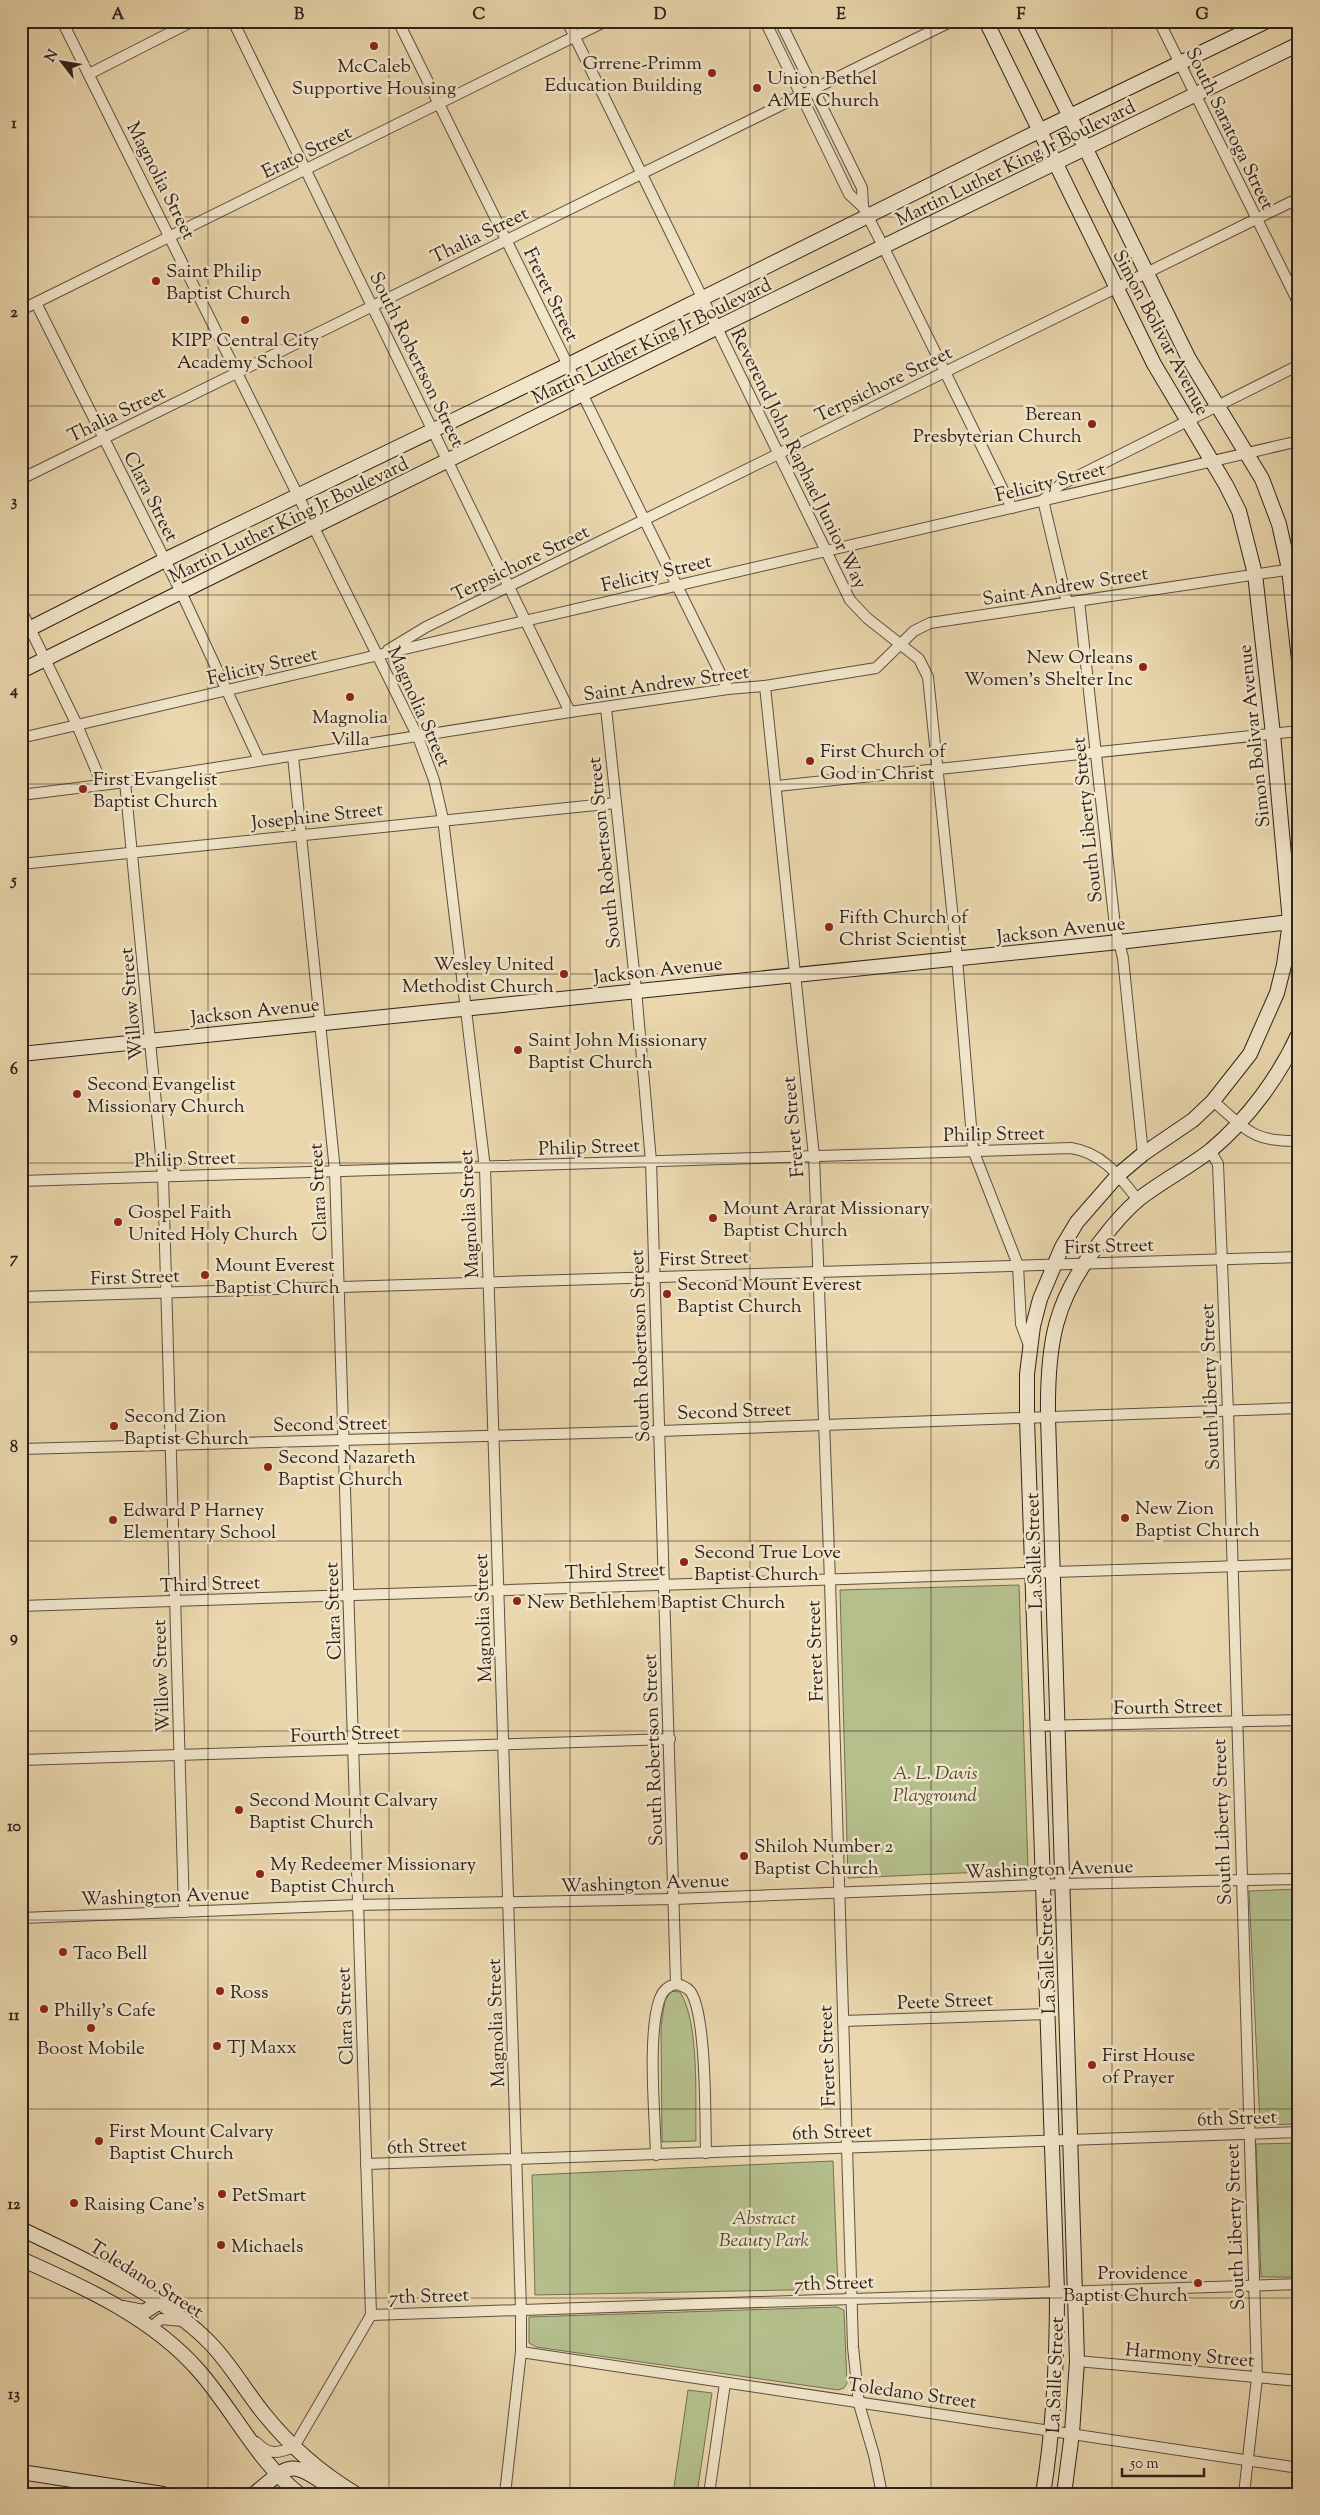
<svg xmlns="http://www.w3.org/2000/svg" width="1320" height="2515" font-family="'Sorts Mill Goudy',serif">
<rect width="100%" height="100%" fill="#ead7ad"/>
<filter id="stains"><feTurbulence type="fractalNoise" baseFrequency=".004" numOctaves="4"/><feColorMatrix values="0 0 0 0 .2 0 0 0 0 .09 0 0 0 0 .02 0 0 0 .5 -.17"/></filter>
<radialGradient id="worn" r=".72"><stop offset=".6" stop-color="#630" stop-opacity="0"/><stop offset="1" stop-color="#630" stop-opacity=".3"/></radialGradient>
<g fill="#b4bf8c" stroke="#727054">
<path d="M1019 1585 1028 1870 848 1878 840 1590Z"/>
<path d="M1299 1889V2124L1260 2125 1249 1891Z"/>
<path d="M671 1991 680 1992C700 2023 695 2102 696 2141L662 2142 661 2026 665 2000Z"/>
<path d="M1299 2143V2277H1261L1256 2144Z"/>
<path d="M833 2161 838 2289 535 2295 532 2175Z"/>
<path d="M837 2307 844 2310 847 2383 844 2388 838 2390 536 2347 529 2343V2317Z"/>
<path d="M688 2390 712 2393 697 2494H673Z"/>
</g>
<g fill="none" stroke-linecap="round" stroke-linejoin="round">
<defs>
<g id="street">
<path d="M62 21 418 737 434 780 443 819 485 1168 521 2310V2352L505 2494"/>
<path d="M233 21 570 712"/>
<path d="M398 21 728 689"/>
<path d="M567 21 850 600 867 618 919 659 928 677 957 958 973 1150 1018 1265 1021 1324 1030 1348"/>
<path d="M765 21 849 194 863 207 883 246 1012 508"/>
<path d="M780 21 862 188 863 207"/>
<path d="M1159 21 1299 304"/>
<path d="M1297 21 1299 26"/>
<path d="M89 74 193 21"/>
<path d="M36 303 181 592 259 760"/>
<path d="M21 310 606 21"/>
<path d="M21 479 952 21"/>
<path d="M1079 601 1115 926 1123 958 1143 1154"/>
<path d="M1067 602 1043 500 1060 485 1299 365"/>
<path d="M21 610 77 725 102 784"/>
<path d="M388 650 426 627 1299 198"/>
<path d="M765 686 814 1156 830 1581 853 2347 859 2404 874 2455 882 2494"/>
<path d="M606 708 636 990 651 1161 676 1984"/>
<path d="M21 738 1299 441"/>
<path d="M125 782 163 1176 184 1912"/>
<path d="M777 786 1299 731"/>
<path d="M21 795 125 782 570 712 728 689 765 686 876 668 914 631 930 623 1299 568"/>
<path d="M21 864 616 803"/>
<path d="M1213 1101C1247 1130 1252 1142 1299 1141"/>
<path d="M1210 1150 1218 1164 1228 1411 1257 2378 1244 2494"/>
<path d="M21 1181 1071 1148C1103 1153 1119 1176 1138 1200"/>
<path d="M21 1297 1299 1257"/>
<path d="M21 1449 660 1431 1299 1408"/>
<path d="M21 1606 1299 1564"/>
<path d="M1038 1726 1299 1720"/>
<path d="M21 1760 670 1739"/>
<path d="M21 1918 357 1905 674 1899 1063 1884 1299 1879"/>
<path d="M843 2021 1048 2014"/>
<path d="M656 2155C655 2115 647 2033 660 1998 663 1990 668 1986 676 1984 681 1985 686 1987 690 1991 707 2013 705 2121 706 2153"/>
<path d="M366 2164 1299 2132"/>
<path d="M371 2315 1299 2284"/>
<path d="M150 2328 161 2319 183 2321"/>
<path d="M521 2352 1299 2468"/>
<path d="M1077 2361 1299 2381"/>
<path d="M256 2442C269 2456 279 2453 294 2447L371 2315 335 1171 293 756"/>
<path d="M709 2494 725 2383"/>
</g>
<g id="secondary">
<path d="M986 21 1154 364 1226 485 1239 511 1255 574 1273 734 1290 922 1284 965 1277 993 1250 1054 1213 1101 1193 1120 1143 1154 1118 1175 1077 1222 1062 1247 1040 1299 1033 1326 1027 1374V1419L1057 2292C1057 2360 1054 2427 1043 2494"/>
<path d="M1023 21 1189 359 1262 479 1279 524 1289 569 1299 660"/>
<path d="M21 633 171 557 568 365 1039 131 1267 21"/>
<path d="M21 671 716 328 1299 44"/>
<path d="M21 1054 1119 942 1299 921"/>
<path d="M21 2229C80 2257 164 2296 209 2342 231 2364 245 2391 265 2415 290 2446 321 2473 356 2494"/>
<path d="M21 2259C84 2287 153 2318 199 2371 234 2411 257 2461 299 2494"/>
<path d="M123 2308 144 2312 158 2303"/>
<path d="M21 2472 163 2494"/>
<path d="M254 2494C287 2468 288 2457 326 2485"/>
<path d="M1064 2494 1072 2433 1077 2361 1048 1417C1047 1344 1054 1299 1101 1241 1112 1226 1125 1211 1139 1199 1162 1181 1188 1168 1211 1150 1248 1119 1279 1077 1299 1033"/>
</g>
</defs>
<use href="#street" stroke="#5e4f41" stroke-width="12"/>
<use href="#secondary" stroke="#2f221d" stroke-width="16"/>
<use href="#street" stroke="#f1e5ca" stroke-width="10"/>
<use href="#secondary" stroke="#f1e5ca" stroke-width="14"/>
</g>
<path fill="none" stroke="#2f221d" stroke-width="1" stroke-opacity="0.55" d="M208 21V2494M389 21V2494M570 21V2494M750 21V2494M931 21V2494M1112 21V2494M21 217H1299M21 406H1299M21 595H1299M21 784H1299M21 974H1299M21 1163H1299M21 1352H1299M21 1541H1299M21 1731H1299M21 1920H1299M21 2109H1299M21 2298H1299"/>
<g fill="#8f2418" stroke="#f1e5ca" stroke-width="2">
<circle cx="374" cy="46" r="5"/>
<circle cx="712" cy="73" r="5"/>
<circle cx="757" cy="88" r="5"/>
<circle cx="156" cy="281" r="5"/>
<circle cx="245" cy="320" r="5"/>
<circle cx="1092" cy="424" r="5"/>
<circle cx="1143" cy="667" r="5"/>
<circle cx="350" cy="697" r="5"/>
<circle cx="810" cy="761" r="5"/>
<circle cx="83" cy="789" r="5"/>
<circle cx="829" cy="927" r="5"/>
<circle cx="564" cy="974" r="5"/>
<circle cx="518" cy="1050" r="5"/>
<circle cx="77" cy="1094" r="5"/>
<circle cx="713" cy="1218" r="5"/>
<circle cx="118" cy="1222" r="5"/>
<circle cx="205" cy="1275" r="5"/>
<circle cx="667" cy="1294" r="5"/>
<circle cx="114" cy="1426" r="5"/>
<circle cx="268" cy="1467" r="5"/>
<circle cx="1125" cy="1518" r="5"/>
<circle cx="113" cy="1520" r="5"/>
<circle cx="684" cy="1562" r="5"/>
<circle cx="517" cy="1601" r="5"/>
<circle cx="239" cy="1810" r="5"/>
<circle cx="744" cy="1856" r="5"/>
<circle cx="260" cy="1874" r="5"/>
<circle cx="63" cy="1952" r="5"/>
<circle cx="220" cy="1991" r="5"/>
<circle cx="44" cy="2009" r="5"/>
<circle cx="91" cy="2028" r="5"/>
<circle cx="217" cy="2046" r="5"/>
<circle cx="1092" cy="2065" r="5"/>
<circle cx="99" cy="2141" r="5"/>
<circle cx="222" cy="2194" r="5"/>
<circle cx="74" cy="2203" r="5"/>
<circle cx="221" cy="2245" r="5"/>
<circle cx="1198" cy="2283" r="5"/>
</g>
<g text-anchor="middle" stroke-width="5" stroke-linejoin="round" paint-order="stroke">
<g font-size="19" fill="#2f221d" stroke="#f1e5ca" text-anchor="start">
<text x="702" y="69" text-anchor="end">Grrene-Primm<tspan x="702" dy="22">Education Building</tspan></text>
<text x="374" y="72" text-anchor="middle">McCaleb<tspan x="374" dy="22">Supportive Housing</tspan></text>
<text x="767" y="84">Union Bethel<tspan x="767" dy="22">AME Church</tspan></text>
<text x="166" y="277">Saint Philip<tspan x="166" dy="22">Baptist Church</tspan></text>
<text x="245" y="346" text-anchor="middle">KIPP Central City<tspan x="245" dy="22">Academy School</tspan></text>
<text x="1082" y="420" text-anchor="end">Berean<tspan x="1082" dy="22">Presbyterian Church</tspan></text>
<text x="1133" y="663" text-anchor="end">New Orleans<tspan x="1133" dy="22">Women's Shelter Inc</tspan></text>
<text x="350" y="723" text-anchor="middle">Magnolia<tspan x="350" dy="22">Villa</tspan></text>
<text x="820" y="757">First Church of<tspan x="820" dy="22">God in Christ</tspan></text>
<text x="93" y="785">First Evangelist<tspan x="93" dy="22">Baptist Church</tspan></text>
<text x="839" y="923">Fifth Church of<tspan x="839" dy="22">Christ Scientist</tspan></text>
<text x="554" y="970" text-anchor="end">Wesley United<tspan x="554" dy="22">Methodist Church</tspan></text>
<text x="528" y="1046">Saint John Missionary<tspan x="528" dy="22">Baptist Church</tspan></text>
<text x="87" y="1090">Second Evangelist<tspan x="87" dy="22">Missionary Church</tspan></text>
<text x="723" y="1214">Mount Ararat Missionary<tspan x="723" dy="22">Baptist Church</tspan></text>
<text x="128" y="1218">Gospel Faith<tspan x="128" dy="22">United Holy Church</tspan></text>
<text x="215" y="1271">Mount Everest<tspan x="215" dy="22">Baptist Church</tspan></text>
<text x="677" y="1290">Second Mount Everest<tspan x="677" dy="22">Baptist Church</tspan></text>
<text x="124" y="1422">Second Zion<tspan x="124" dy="22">Baptist Church</tspan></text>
<text x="278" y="1463">Second Nazareth<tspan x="278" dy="22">Baptist Church</tspan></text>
<text x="1135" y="1514">New Zion<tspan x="1135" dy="22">Baptist Church</tspan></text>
<text x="123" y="1516">Edward P Harney<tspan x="123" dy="22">Elementary School</tspan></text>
<text x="694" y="1558">Second True Love<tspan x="694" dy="22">Baptist Church</tspan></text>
<text x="527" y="1608">New Bethlehem Baptist Church</text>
<text x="249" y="1806">Second Mount Calvary<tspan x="249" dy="22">Baptist Church</tspan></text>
<text x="754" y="1852">Shiloh Number 2<tspan x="754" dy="22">Baptist Church</tspan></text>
<text x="270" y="1870">My Redeemer Missionary<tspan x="270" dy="22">Baptist Church</tspan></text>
<text x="73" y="1959">Taco Bell</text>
<text x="230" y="1998">Ross</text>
<text x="54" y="2016">Philly's Cafe</text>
<text x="227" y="2053">TJ Maxx</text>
<text x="91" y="2054" text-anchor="middle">Boost Mobile</text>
<text x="1102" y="2061">First House<tspan x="1102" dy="22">of Prayer</tspan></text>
<text x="109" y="2137">First Mount Calvary<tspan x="109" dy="22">Baptist Church</tspan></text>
<text x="232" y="2201">PetSmart</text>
<text x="84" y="2210">Raising Cane's</text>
<text x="231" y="2252">Michaels</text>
<text x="1188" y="2279" text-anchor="end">Providence<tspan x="1188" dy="22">Baptist Church</tspan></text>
</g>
<g font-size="19" fill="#2f221d" stroke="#f1e5ca">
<text transform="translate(1231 128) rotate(64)" y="7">South Saratoga Street</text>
<text transform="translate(306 151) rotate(-26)" y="7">Erato Street</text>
<text transform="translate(1015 162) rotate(-26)" y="7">Martin Luther King Jr Boulevard</text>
<text transform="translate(162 180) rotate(63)" y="7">Magnolia Street</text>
<text transform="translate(479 234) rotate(-26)" y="7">Thalia Street</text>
<text transform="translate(552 294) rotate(64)" y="7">Freret Street</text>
<text transform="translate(1162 332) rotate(62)" y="7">Simon Bolivar Avenue</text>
<text transform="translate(651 340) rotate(-26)" y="7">Martin Luther King Jr Boulevard</text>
<text transform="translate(418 359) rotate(64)" y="7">South Robertson Street</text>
<text transform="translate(883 383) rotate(-26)" y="7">Terpsichore Street</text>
<text transform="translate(116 413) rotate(-26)" y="7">Thalia Street</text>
<text transform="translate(800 458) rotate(64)" y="7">Reverend John Raphael Junior Way</text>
<text transform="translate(1050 481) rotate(-14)" y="7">Felicity Street</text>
<text transform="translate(152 496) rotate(63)" y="7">Clara Street</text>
<text transform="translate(288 519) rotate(-26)" y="7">Martin Luther King Jr Boulevard</text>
<text transform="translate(520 562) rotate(-26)" y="7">Terpsichore Street</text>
<text transform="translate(656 572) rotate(-13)" y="7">Felicity Street</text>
<text transform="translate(1065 585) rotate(-9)" y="7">Saint Andrew Street</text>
<text transform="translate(262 665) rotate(-13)" y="7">Felicity Street</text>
<text transform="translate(666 682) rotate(-8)" y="7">Saint Andrew Street</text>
<text transform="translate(420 706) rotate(66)" y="7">Magnolia Street</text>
<text transform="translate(1253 736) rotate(-96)" y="7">Simon Bolivar Avenue</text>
<text transform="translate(317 815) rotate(-6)" y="7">Josephine Street</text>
<text transform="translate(1086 820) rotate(-96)" y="7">South Liberty Street</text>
<text transform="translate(603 853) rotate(-96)" y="7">South Robertson Street</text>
<text transform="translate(1061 929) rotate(-6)" y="7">Jackson Avenue</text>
<text transform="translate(658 969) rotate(-6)" y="7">Jackson Avenue</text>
<text transform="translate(130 1004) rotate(-95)" y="7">Willow Street</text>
<text transform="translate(255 1010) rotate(-6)" y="7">Jackson Avenue</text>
<text transform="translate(792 1127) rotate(-95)" y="7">Freret Street</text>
<text transform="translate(994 1133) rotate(-1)" y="7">Philip Street</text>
<text transform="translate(589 1146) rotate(-2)" y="7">Philip Street</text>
<text transform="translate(185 1158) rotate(-2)" y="7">Philip Street</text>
<text transform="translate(317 1192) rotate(-93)" y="7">Clara Street</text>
<text transform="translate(468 1214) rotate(-93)" y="7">Magnolia Street</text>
<text transform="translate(1109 1245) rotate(-2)" y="7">First Street</text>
<text transform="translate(704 1257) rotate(-2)" y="7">First Street</text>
<text transform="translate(135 1276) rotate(-2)" y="7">First Street</text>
<text transform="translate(639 1346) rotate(-92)" y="7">South Robertson Street</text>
<text transform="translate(1209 1387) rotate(-92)" y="7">South Liberty Street</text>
<text transform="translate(734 1410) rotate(-2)" y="7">Second Street</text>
<text transform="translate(330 1423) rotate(-1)" y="7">Second Street</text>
<text transform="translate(1033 1551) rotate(-92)" y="7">La Salle Street</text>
<text transform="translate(615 1570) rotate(-2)" y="7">Third Street</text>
<text transform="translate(210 1583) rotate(-2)" y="7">Third Street</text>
<text transform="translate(332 1611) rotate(-92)" y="7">Clara Street</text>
<text transform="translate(482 1618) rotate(-92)" y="7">Magnolia Street</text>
<text transform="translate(814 1651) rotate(-92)" y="7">Freret Street</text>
<text transform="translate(160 1676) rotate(-92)" y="7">Willow Street</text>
<text transform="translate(1168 1706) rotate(-1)" y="7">Fourth Street</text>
<text transform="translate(345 1733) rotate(-2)" y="7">Fourth Street</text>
<text transform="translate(652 1750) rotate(-92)" y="7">South Robertson Street</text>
<text transform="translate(1221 1822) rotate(-92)" y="7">South Liberty Street</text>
<text transform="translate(1049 1868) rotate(-2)" y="7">Washington Avenue</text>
<text transform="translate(645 1882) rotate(-2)" y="7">Washington Avenue</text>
<text transform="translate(165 1895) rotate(-2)" y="7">Washington Avenue</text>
<text transform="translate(1046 1956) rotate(-92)" y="7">La Salle Street</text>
<text transform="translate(945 2000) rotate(-2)" y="7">Peete Street</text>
<text transform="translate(344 2016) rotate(-92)" y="7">Clara Street</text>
<text transform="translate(495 2023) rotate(-92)" y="7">Magnolia Street</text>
<text transform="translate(826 2056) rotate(-92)" y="7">Freret Street</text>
<text transform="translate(1237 2117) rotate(-2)" y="7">6th Street</text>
<text transform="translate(832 2131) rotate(-2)" y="7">6th Street</text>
<text transform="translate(427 2145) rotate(-2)" y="7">6th Street</text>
<text transform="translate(1234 2227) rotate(-92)" y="7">South Liberty Street</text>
<text transform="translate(147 2278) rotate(32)" y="7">Toledano Street</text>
<text transform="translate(834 2282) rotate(-2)" y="7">7th Street</text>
<text transform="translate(429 2295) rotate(-2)" y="7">7th Street</text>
<text transform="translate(1190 2354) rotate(5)" y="7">Harmony Street</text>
<text transform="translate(1054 2375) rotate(-88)" y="7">La Salle Street</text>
<text transform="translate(912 2392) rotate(8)" y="7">Toledano Street</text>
</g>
<g font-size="19" font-style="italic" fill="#504939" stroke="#f1e5ca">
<text x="935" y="1779">A. L. Davis<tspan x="935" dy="22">Playground</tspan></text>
<text x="764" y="2224">Abstract<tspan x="764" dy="22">Beauty Park</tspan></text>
</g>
</g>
<rect width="1320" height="2515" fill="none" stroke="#ead7ad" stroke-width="55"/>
<g transform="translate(62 62) rotate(301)" stroke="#f1e5ca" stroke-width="4" paint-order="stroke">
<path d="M0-4L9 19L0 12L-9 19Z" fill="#2f221d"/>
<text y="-8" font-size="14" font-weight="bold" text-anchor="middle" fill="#2f221d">N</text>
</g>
<path d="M1122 2468v8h82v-8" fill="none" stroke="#2f221d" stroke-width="2.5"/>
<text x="1130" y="2468" font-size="15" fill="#2f221d" stroke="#f1e5ca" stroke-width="4" paint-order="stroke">50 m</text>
<rect x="28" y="28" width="1264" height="2460" fill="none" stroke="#2f221d" stroke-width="2"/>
<g font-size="16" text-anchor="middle" font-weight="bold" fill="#2f221d">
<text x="118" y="19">A</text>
<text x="299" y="19">B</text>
<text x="479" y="19">C</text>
<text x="660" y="19">D</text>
<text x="841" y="19">E</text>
<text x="1021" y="19">F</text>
<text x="1202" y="19">G</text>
<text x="14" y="128">1</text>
<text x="14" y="317">2</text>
<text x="14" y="506">3</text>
<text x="14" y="695">4</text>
<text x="14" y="885">5</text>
<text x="14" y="1074">6</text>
<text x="14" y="1263">7</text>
<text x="14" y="1452">8</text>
<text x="14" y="1642">9</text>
<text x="14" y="1831">10</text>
<text x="14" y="2020">11</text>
<text x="14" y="2209">12</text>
<text x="14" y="2399">13</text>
</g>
<rect width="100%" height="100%" filter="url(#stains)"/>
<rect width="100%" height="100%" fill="url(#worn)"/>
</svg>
